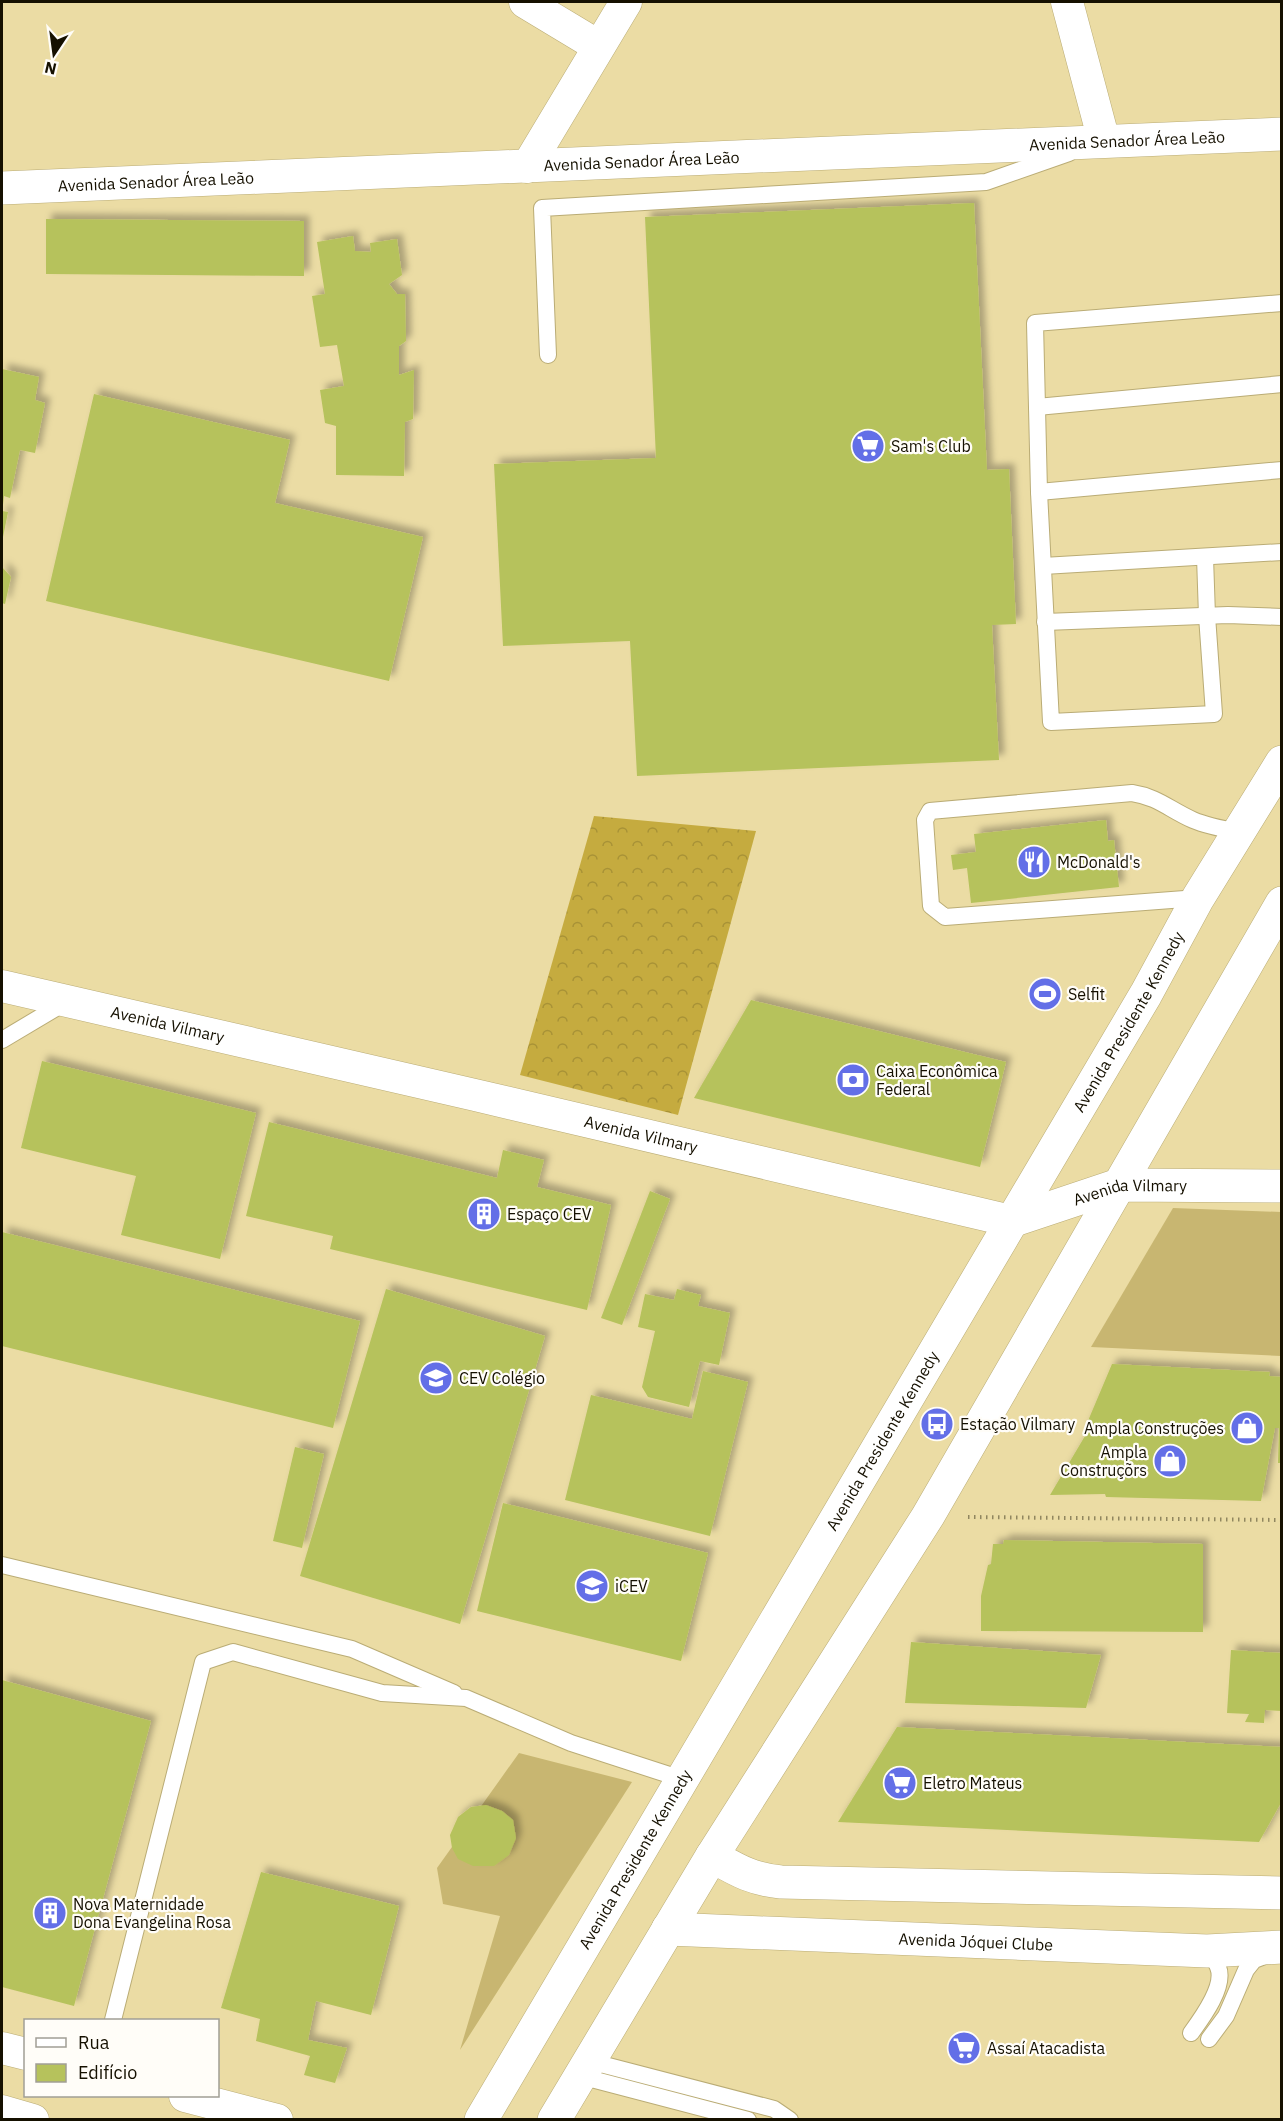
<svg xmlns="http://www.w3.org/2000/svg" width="1283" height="2121" font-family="'IBM Plex Sans',sans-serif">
<defs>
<pattern id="forest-crowns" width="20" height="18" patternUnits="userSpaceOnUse" patternTransform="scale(1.5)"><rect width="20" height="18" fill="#c5ab3f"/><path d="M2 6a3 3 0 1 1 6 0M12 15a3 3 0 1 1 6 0" fill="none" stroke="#a89236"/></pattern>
<filter id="shadow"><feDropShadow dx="5.5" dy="-5.5" stdDeviation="3" flood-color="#0004"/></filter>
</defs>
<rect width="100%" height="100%" fill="#ebdca4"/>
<g fill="#c8b671">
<path d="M1173 1208 1281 1212V1356L1091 1347Z"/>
<path d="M519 1753 632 1782 460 2050 500 1916 443 1904 437 1868Z"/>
</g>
<path fill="url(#forest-crowns)" d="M594 816 756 831 678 1115 520 1075Z"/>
<g fill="#b6c25c" filter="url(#shadow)">
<path d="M974 203 987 470 1009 469 1016 624 992 625 999 760 637 776 630 641 503 646 494 464 656 458 645 217Z"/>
<path d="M46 219 304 221V276L46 274Z"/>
<path d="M353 236 355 251 371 252 370 243 397 239 402 275 389 284 397 294H405L406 341 399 346V375L414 370 413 419 405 422 404 476 336 475V426L325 423 320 390 344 386 337 345 320 347 312 296 325 294 317 242Z"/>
<path d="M2 369 39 377 35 400 45 403 35 453 20 450 10 498 4 496 3 505Z"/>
<path d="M94 394 290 440 275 503 423 537 389 681 46 601Z"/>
<path d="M2 511 8 512 3 537H2Z"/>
<path d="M2 567 11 577 5 604 2 603Z"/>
<path d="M1106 820 1108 841 1114 840 1119 887 971 903 967 868 953 870 951 855 976 852 974 834Z"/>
<path d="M751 1000 1006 1062 980 1167 694 1098Z"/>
<path d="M42 1061 256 1113 220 1259 121 1235 136 1176 21 1148Z"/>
<path d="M269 1122 497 1178 503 1150 544 1160 537 1187 611 1205 587 1310 330 1249 333 1236 246 1216Z"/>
<path d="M650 1191 670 1199 622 1325 601 1318Z"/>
<path d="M2 1232 360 1321 333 1428 2 1346Z"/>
<path d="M386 1289 545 1336 460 1624 300 1576Z"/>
<path d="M677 1289 701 1295 698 1306 730 1313 719 1365 700 1361 689 1407 648 1397 642 1387 655 1331 638 1327 645 1294 674 1300Z"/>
<path d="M1112 1364 1270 1372 1269 1376 1282 1377V1463H1278L1279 1428H1275L1261 1501 1106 1497 1105 1494 1050 1495 1085 1436 1082 1435Z"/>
<path d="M703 1371 748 1382 710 1536 565 1500 591 1395 692 1419Z"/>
<path d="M295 1447 324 1454 302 1548 273 1541Z"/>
<path d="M503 1503 708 1553 681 1661 477 1611Z"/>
<path d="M1004 1540 1203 1544V1632L981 1631V1596L988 1565 991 1564 993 1544H1003Z"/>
<path d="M911 1642 1101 1655 1086 1708 905 1703Z"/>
<path d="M1231 1650 1282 1653V1711L1265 1710 1264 1723 1245 1722 1249 1714 1227 1713Z"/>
<path d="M2 1680 151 1721 74 2006 2 1987Z"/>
<path d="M897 1727 1282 1747V1801L1259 1842 838 1822Z"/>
<path d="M486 1805 502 1811 513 1820 516 1838 509 1855 494 1866H473L458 1859 452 1848 450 1835 458 1817 471 1807Z"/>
<path d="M261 1872 399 1906 371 2015 316 2001 308 2040 347 2048 335 2083 304 2075 310 2056 256 2041 260 2019 221 2008Z"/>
</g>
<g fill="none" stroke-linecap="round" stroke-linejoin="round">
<defs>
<g id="service">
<path d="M548 355 542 208 986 182 1069 153"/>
<path d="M1037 407 1282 384"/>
<path d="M1039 492 1282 470"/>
<path d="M1205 557 1207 616 1214 714 1051 722 1039 492 1035 323 1282 303"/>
<path d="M1043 566 1282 552"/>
<path d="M1045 622 1228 615 1282 617"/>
<path d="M1198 898 945 917 931 906 925 820 930 811 1132 793C1158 797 1170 810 1193 820 1207 826 1223 829 1239 832"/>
<path d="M2 1040 66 1002"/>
<path d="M2 1565 352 1649 454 1693"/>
<path d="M113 2020 203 1662 233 1652 382 1693 466 1698 571 1743 682 1779"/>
<path d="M1191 2033C1202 2018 1226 1986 1218 1967 1216 1961 1211 1956 1207 1951"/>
<path d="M1209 2039 1226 2016 1246 1970 1254 1960 1267 1955"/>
<path d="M589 2061 774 2109 790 2120"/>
<path d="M580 2076 748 2120"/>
</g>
<g id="minor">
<path d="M525 2 598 46"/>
<path d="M1067 2 1104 141"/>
<path d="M527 167 626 2"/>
<path id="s1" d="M2 986 475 1095 1011 1221"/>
<path d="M2 2048 26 2054"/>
<path d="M185 2096 277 2120"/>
<path d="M2 2111 33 2120"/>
</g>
<g id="tertiary">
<path id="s2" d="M2 188 1282 134"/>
<path id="s3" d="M1011 1221 1119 1185 1282 1186"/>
</g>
<g id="secondary">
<path d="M712 1856C737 1870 751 1879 781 1882L1282 1893"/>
<path id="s4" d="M668 1929 1207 1951 1282 1947"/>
</g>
<g id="primary">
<path id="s5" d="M481 2120 1146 994 1198 898 1282 762"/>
<path d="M554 2120 712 1856 928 1516 1282 903"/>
</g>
</defs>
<use href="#service" stroke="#baac75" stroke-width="18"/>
<use href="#minor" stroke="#baac75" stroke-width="33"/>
<use href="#tertiary" stroke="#baac75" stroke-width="34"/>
<use href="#secondary" stroke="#baac75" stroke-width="34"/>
<use href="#primary" stroke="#baac75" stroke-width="34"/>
<path stroke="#90865f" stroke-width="4" stroke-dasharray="1.5 4.5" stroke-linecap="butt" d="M968 1517 1282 1520"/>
<use href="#service" stroke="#fff" stroke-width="16"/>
<use href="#minor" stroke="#fff" stroke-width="32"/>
<use href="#tertiary" stroke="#fff" stroke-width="33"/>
<use href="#secondary" stroke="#fff" stroke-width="33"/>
<use href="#primary" stroke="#fff" stroke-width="33"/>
</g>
<defs>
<symbol id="supermarket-disc" viewBox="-11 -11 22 22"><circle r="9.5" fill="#636fe7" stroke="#fffdf8"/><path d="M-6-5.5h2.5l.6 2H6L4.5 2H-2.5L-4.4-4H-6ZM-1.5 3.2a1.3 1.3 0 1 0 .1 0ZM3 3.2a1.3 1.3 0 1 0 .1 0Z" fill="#fff"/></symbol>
<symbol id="restaurant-disc" viewBox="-11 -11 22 22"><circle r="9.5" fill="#636fe7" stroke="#fffdf8"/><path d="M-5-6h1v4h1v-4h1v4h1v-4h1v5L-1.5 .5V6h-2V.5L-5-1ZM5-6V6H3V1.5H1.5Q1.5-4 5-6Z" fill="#fff"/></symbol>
<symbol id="stadium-disc" viewBox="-11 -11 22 22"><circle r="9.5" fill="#636fe7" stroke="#fffdf8"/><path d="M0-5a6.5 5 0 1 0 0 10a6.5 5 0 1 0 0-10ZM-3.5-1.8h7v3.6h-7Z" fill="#fff"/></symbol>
<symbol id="bank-disc" viewBox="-11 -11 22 22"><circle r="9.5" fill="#636fe7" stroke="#fffdf8"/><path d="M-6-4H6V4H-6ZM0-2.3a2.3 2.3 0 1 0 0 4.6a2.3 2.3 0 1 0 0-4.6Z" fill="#fff"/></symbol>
<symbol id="building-disc" viewBox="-11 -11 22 22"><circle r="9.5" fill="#636fe7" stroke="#fffdf8"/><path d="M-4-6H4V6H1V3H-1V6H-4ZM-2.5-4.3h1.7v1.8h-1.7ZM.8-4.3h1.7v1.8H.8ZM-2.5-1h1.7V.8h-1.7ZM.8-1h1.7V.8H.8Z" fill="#fff"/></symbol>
<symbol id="school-disc" viewBox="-11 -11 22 22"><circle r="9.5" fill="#636fe7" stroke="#fffdf8"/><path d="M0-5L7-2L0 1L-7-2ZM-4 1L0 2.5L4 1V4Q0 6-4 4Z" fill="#fff"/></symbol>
<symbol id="bus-disc" viewBox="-11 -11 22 22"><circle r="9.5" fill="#636fe7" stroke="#fffdf8"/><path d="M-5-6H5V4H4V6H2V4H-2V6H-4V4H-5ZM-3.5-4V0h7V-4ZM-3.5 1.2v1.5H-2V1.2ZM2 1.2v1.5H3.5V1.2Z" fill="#fff"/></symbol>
<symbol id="shop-disc" viewBox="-11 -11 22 22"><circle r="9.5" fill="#636fe7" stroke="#fffdf8"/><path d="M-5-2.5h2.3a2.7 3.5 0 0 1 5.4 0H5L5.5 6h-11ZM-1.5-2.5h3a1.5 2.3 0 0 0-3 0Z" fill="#fff"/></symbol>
<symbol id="university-disc" viewBox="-11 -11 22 22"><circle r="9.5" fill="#636fe7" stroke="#fffdf8"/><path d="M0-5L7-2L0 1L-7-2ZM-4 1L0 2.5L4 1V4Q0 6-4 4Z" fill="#fff"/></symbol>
</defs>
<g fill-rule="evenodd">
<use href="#supermarket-disc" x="849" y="427" width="38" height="38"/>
<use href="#restaurant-disc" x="1015" y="843" width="38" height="38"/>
<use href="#stadium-disc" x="1026" y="975" width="38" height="38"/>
<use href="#bank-disc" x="834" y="1061" width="38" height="38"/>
<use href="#building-disc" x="465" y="1195" width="38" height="38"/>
<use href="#school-disc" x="417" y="1359" width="38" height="38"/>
<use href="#bus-disc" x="918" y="1405" width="38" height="38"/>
<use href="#shop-disc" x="1228" y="1409" width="38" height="38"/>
<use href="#shop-disc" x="1151" y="1442" width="38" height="38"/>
<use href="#university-disc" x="573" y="1567" width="38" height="38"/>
<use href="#supermarket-disc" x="881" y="1764" width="38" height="38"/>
<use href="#building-disc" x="31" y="1894" width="38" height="38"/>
<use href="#supermarket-disc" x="945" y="2029" width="38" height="38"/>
</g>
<g text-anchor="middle" stroke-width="4.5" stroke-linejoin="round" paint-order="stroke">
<g font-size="16" fill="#151000" stroke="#fffdf8">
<text dy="6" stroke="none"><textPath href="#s2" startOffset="1126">Avenida Senador Área Leão</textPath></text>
<text dy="6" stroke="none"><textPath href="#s2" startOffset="640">Avenida Senador Área Leão</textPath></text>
<text dy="6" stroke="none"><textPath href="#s2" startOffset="154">Avenida Senador Área Leão</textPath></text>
<text dy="6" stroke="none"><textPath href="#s5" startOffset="1275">Avenida Presidente Kennedy</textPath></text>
<text dy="6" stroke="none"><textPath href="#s1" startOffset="170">Avenida Vilmary</textPath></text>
<text dy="6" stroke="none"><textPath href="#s1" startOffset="656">Avenida Vilmary</textPath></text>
<text dy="6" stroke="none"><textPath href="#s3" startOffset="124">Avenida Vilmary</textPath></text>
<text dy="6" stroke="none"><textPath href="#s5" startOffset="789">Avenida Presidente Kennedy</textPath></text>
<text dy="6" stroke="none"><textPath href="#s5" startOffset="303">Avenida Presidente Kennedy</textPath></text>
<text dy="6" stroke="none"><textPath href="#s4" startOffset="308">Avenida Jóquei Clube</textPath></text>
</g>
<g font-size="16" fill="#151000" stroke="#fffdf8" text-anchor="start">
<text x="891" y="452">Sam's Club</text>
<text x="1057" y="868">McDonald's</text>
<text x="1068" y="1000">Selfit</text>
<text x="876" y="1077">Caixa Econômica<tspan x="876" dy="18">Federal</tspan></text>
<text x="507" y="1220">Espaço CEV</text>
<text x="459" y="1384">CEV Colégio</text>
<text x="960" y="1430">Estação Vilmary</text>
<text x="1224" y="1434" text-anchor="end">Ampla Construções</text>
<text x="1147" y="1458" text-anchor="end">Ampla<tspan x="1147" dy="18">Construçõrs</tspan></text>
<text x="615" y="1592">iCEV</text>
<text x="923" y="1789">Eletro Mateus</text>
<text x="73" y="1910">Nova Maternidade<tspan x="73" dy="18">Dona Evangelina Rosa</tspan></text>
<text x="987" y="2054">Assaí Atacadista</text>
</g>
</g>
<rect width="1283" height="2121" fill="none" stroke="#151000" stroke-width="6"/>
<rect x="24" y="2019" width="195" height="78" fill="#fffdf8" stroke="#a19e95" stroke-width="1.5"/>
<rect x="36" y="2038" width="30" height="9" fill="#ffffff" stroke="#a19e95" stroke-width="1.5"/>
<text x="78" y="2049" font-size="18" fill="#151000">Rua</text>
<rect x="36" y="2064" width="30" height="18" fill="#b6c25c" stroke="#a19e95" stroke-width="1.5"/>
<text x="78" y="2079" font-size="18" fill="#151000">Edifício</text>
<g transform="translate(54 54) rotate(193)" stroke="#fffdf8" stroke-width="4.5" paint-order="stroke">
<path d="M0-4.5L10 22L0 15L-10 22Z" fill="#151000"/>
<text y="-9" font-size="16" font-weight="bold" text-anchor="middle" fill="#151000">N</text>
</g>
</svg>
